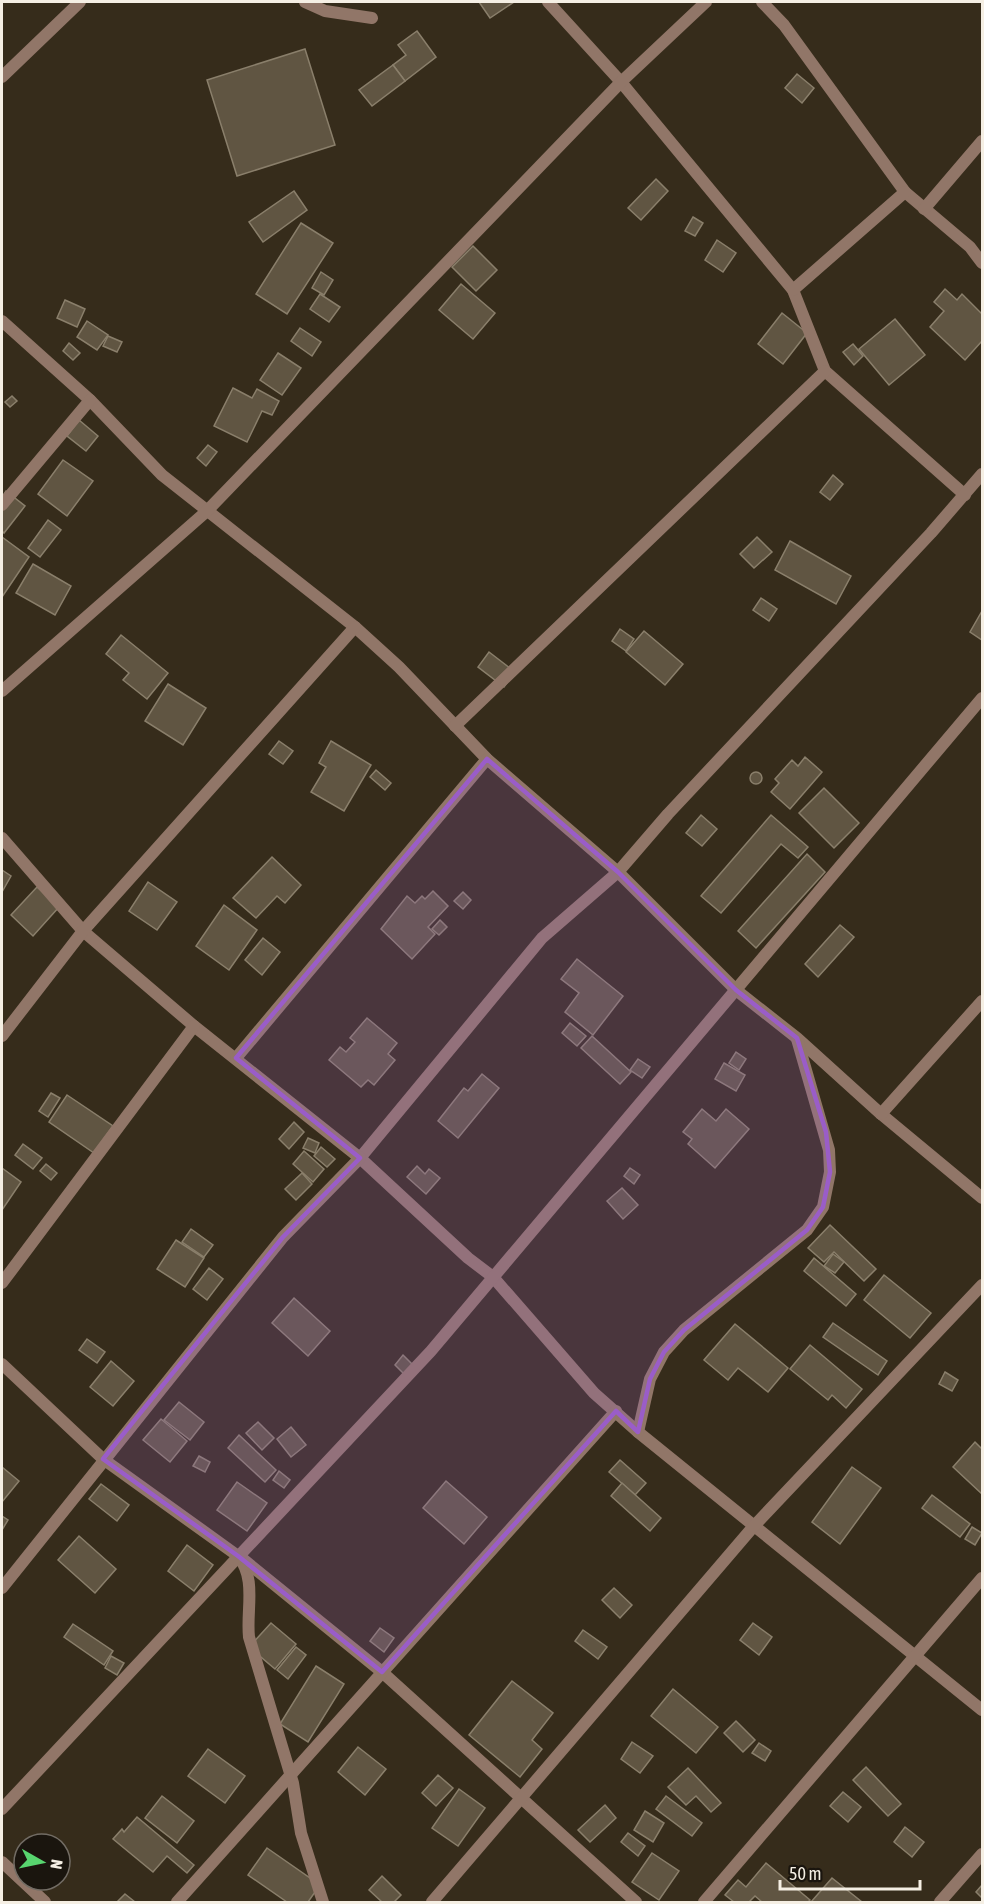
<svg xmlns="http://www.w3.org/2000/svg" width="984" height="1904" font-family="'Asap Condensed',sans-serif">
<rect width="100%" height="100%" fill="#362c1b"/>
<g fill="#605542" stroke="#8a7f6b" stroke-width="1.5">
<path d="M479 2H514L490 18Z"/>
<path d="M417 31 436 57 405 81 393 65 406 55 398 45Z"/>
<path d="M305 49 335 145 237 176 207 80Z"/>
<path d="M393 65 405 81 372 106 359 90Z"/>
<path d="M797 74 814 88 802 103 785 88Z"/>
<path d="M656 179 668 191 641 220 628 208Z"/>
<path d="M294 191 307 210 263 242 249 222Z"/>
<path d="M693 217 703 223 695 236 685 231Z"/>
<path d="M301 223 333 243 287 314 256 294Z"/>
<path d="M717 240 736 253 723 272 705 260Z"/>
<path d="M473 246 497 270 476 291 452 267Z"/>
<path d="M321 272 333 280 324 295 312 288Z"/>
<path d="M461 284 495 313 473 339 439 310Z"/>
<path d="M945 289 957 300 962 294 982 314V341L965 360 930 327 944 311 934 302Z"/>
<path d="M320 294 340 307 329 322 310 309Z"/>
<path d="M65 300 85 309 77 327 57 318Z"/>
<path d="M782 313 807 333 783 364 758 344Z"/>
<path d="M895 319 925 355 889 385 859 349Z"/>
<path d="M87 321 108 335 97 350 77 337Z"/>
<path d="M300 328 321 342 312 356 291 341Z"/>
<path d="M108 336 122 342 117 352 103 346Z"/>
<path d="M69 343 80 353 73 360 63 351Z"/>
<path d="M853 344 863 356 854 365 843 352Z"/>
<path d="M278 353 301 368 282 395 260 380Z"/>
<path d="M233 388 252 398 257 389 279 401 272 415 262 411 247 442 214 426Z"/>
<path d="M12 396 17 401 10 407 5 402Z"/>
<path d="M79 420 98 436 86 451 67 436Z"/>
<path d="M208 445 217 452 206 466 197 458Z"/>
<path d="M63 460 93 481 67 516 38 494Z"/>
<path d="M833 475 843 484 830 500 820 492Z"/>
<path d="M6 491 25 506 4 533 2 531V497Z"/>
<path d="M48 520 61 530 40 557 28 548Z"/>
<path d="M2 537 29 557 2 597Z"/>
<path d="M757 537 772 552 754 568 740 554Z"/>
<path d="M790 541 851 576 836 604 775 570Z"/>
<path d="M33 564 71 586 55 615 16 593Z"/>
<path d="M761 598 777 609 769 621 753 610Z"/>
<path d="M982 611V640L970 632Z"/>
<path d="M620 629 634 639 626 651 612 641Z"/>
<path d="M644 631 683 664 665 685 626 652Z"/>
<path d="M121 635 168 673 147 699 123 680 129 673 106 654Z"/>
<path d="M489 652 515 672 504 687 478 667Z"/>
<path d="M168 684 206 708 183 745 145 721Z"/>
<path d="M279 741 293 751 283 764 269 754Z"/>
<path d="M331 741 371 765 344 811 311 792 326 767 319 763Z"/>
<path d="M805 757 822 772 790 809 771 792 779 783 775 779 792 760 798 766Z"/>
<path d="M376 770 391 783 385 790 370 777Z"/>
<circle cx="756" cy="778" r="6"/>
<path d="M824 788 859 823 834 848 799 813Z"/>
<path d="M701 815 717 829 702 846 686 833Z"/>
<path d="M771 815 808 847 798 858 781 844 721 913 701 896Z"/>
<path d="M807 854 825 872 756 948 738 931Z"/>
<path d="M272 857 301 885 285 903 277 896 256 918 233 898Z"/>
<path d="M2 870 11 876 2 892Z"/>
<path d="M148 882 177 902 157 930 129 911Z"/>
<path d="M37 887 59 907 33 936 11 915Z"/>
<path d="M433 891 448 906 428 927 435 934 412 959 381 929 407 896 415 903 422 896 425 899Z"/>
<path d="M463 892 471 900 463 909 454 901Z"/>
<path d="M224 905 257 930 229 970 196 946Z"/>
<path d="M440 920 447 927 439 935 432 929Z"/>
<path d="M840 925 854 937 818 977 805 964Z"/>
<path d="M263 938 280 952 262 975 245 960Z"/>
<path d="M577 959 623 996 593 1035 565 1012 579 993 561 979Z"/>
<path d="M367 1018 397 1043 388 1054 395 1060 374 1085 368 1080 361 1087 329 1060 340 1047 346 1052 355 1042 350 1038Z"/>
<path d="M570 1023 586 1036 577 1046 562 1033Z"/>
<path d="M592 1036 631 1072 620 1084 581 1048Z"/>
<path d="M736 1052 746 1059 739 1070 729 1063Z"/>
<path d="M638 1059 650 1067 642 1078 630 1070Z"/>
<path d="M724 1063 745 1075 736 1091 715 1079Z"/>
<path d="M482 1074 499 1088 458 1138 438 1121 464 1088 468 1091Z"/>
<path d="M51 1093 60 1098 48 1117 39 1111Z"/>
<path d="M67 1095 113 1126 94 1153 49 1122Z"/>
<path d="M702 1109 716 1121 726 1109 749 1129 715 1168 688 1144 692 1139 683 1132Z"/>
<path d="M294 1122 304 1132 289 1149 279 1139Z"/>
<path d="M308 1138 319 1143 315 1153 303 1148Z"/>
<path d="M23 1144 42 1158 33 1169 15 1155Z"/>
<path d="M321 1147 335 1159 327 1167 314 1156Z"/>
<path d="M304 1151 324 1169 313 1182 293 1164Z"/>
<path d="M46 1164 57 1173 51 1180 40 1171Z"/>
<path d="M417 1166 425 1174 429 1169 440 1178 426 1194 407 1177Z"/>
<path d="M2 1168 21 1182 2 1210Z"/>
<path d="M630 1168 640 1175 634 1184 624 1176Z"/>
<path d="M302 1173 312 1184 296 1200 285 1189Z"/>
<path d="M622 1188 638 1205 623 1219 607 1201Z"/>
<path d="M830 1225 876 1269 864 1281 834 1252 824 1262 808 1248Z"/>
<path d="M191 1229 213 1245 204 1257 182 1242Z"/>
<path d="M176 1240 204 1258 185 1287 157 1269Z"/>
<path d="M833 1254 844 1262 835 1273 824 1266Z"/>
<path d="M814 1258 856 1294 846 1306 804 1271Z"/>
<path d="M209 1268 223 1279 207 1300 193 1289Z"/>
<path d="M884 1275 931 1313 910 1338 864 1300Z"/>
<path d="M294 1298 330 1331 308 1356 272 1323Z"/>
<path d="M833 1323 887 1361 878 1375 823 1337Z"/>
<path d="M735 1324 788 1368 768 1392 738 1368 728 1380 704 1360Z"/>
<path d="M87 1339 105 1352 97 1363 79 1350Z"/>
<path d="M810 1345 862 1389 846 1408 832 1395 828 1400 790 1369Z"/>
<path d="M403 1355 413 1365 404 1374 395 1365Z"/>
<path d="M111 1361 134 1381 113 1406 90 1387Z"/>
<path d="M945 1372 958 1380 952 1391 939 1384Z"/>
<path d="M179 1402 204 1422 190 1440 164 1420Z"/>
<path d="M161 1419 187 1441 170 1462 143 1440Z"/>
<path d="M258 1422 274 1438 262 1450 246 1433Z"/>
<path d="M291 1427 306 1445 291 1457 277 1439Z"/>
<path d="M239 1435 276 1470 265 1482 228 1448Z"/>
<path d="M975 1442 982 1449V1494L953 1467Z"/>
<path d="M199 1456 210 1462 205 1472 193 1466Z"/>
<path d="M620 1460 646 1483 635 1495 609 1472Z"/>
<path d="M2 1467 19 1481 2 1502Z"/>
<path d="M852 1467 881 1488 840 1544 812 1522Z"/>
<path d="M279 1471 290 1480 284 1488 273 1480Z"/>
<path d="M446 1481 487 1517 464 1544 423 1508Z"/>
<path d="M237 1482 267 1503 247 1531 217 1510Z"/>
<path d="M622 1483 661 1518 650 1531 611 1496Z"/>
<path d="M101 1484 129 1505 117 1521 89 1499Z"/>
<path d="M932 1495 970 1524 960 1537 922 1508Z"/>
<path d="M2 1516 8 1520 2 1530Z"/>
<path d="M972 1527 982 1533 975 1545 965 1539Z"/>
<path d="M79 1536 116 1569 95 1593 58 1560Z"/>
<path d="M187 1545 213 1565 194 1591 168 1571Z"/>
<path d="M614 1588 632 1605 620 1618 602 1600Z"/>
<path d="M271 1623 296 1644 275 1669 249 1647Z"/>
<path d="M753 1623 772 1637 759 1655 740 1640Z"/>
<path d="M73 1624 113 1651 104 1665 64 1637Z"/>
<path d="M380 1628 394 1638 384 1652 370 1641Z"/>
<path d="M583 1630 607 1647 598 1659 575 1641Z"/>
<path d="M296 1647 306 1655 288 1679 277 1670Z"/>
<path d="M111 1656 124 1663 117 1675 105 1668Z"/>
<path d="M316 1666 344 1684 308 1742 280 1724Z"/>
<path d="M512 1681 553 1713 532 1740 542 1749 520 1777 469 1735Z"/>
<path d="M673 1689 718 1727 696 1753 651 1716Z"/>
<path d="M736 1721 755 1740 743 1752 724 1733Z"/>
<path d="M632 1742 653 1756 640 1773 621 1759Z"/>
<path d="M759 1743 771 1751 765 1761 752 1753Z"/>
<path d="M358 1747 386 1769 365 1795 338 1772Z"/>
<path d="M208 1749 245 1776 225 1803 188 1776Z"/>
<path d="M866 1767 901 1804 888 1816 853 1780Z"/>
<path d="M688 1768 721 1803 711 1812 696 1796 686 1805 668 1787Z"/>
<path d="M438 1775 453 1788 436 1806 422 1793Z"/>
<path d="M459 1789 485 1808 458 1846 432 1828Z"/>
<path d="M843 1792 861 1807 848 1822 830 1806Z"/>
<path d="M162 1796 194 1821 177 1843 145 1818Z"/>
<path d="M666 1796 702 1823 692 1836 656 1809Z"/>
<path d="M605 1805 616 1818 590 1842 578 1830Z"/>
<path d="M645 1811 664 1823 653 1842 634 1830Z"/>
<path d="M137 1817 194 1865 187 1873 167 1856 153 1872 113 1839 122 1829 124 1832Z"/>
<path d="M905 1827 924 1842 912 1857 894 1842Z"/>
<path d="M628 1833 645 1846 638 1856 621 1842Z"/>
<path d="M267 1848 320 1885 308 1902H287L248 1875Z"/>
<path d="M652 1853 679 1871 659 1900 632 1882Z"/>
<path d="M766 1863 810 1900 808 1902H762L755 1896 749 1902H734L725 1895 738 1880 746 1887Z"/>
<path d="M382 1876 401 1895 394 1902H382L369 1890Z"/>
<path d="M832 1878 862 1902H811Z"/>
<path d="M982 1885V1898L976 1892Z"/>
<path d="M125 1894 135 1902H117Z"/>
</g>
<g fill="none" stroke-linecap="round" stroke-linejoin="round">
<g stroke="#917668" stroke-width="12">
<path d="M305 2 325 11 372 18"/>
<path d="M548 2 621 82 793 290 825 371 965 495"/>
<path d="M762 2 784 25 905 192 970 247 982 263"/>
<path d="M2 77 80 2"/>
<path d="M924 209 982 141"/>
<path d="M793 290 905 192"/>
<path d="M2 321 90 400 162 475 355 627 399 667 487 759 618 872 736 990 797 1038 881 1114 982 1198"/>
<path d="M982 474 931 533 668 814 618 872 542 938 360 1158 468 1258 493 1277 594 1393 638 1432 982 1710"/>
<path d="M2 505 90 400"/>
<path d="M2 691 207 511 621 82 706 2"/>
<path d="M455 726 825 371"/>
<path d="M2 838 83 931 194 1026 360 1158 283 1237 2 1588"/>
<path d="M2 1036 83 931 355 627"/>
<path d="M236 1058 487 759"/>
<path d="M881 1114 982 1001"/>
<path d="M2 1283 194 1026"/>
<path d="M2 1364 103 1459 238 1556C257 1579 246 1610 249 1637L293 1783 301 1833 323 1902"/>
<path d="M638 1432 650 1379 664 1352 684 1330 807 1230 823 1207 830 1172 829 1150 797 1039"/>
<path d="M244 1560 382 1672 636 1902"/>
<path d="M2 1809 431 1351 982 698"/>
<path d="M2 1862 45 1902"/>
<path d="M177 1902 616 1411"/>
<path d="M432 1902 753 1527 982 1285"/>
<path d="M704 1902 982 1578"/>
<path d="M940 1902 982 1854"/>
</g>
</g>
<path fill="#9a5dc8" fill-opacity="0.2" stroke="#9a5dc8" stroke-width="4.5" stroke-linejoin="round" d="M487 759 618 872 736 990 797 1038 826 1132 830 1172 823 1207 807 1230 684 1330 664 1352 650 1379 638 1432 616 1411 382 1672 238 1556 103 1459 283 1237 360 1158 236 1058Z"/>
<rect width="984" height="1904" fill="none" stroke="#f5efe4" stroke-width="6"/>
<g transform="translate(42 1862) rotate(99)"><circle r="28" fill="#1a150e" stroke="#726c64" stroke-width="1.5"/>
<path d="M0-4.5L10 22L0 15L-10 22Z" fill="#58d56f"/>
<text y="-9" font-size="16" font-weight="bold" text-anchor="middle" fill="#f5efe4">N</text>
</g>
<path d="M780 1880v9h140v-9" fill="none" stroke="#f5efe4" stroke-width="3"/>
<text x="789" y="1880" font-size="18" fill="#f5efe4" stroke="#1a150e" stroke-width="4.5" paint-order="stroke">50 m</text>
</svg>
